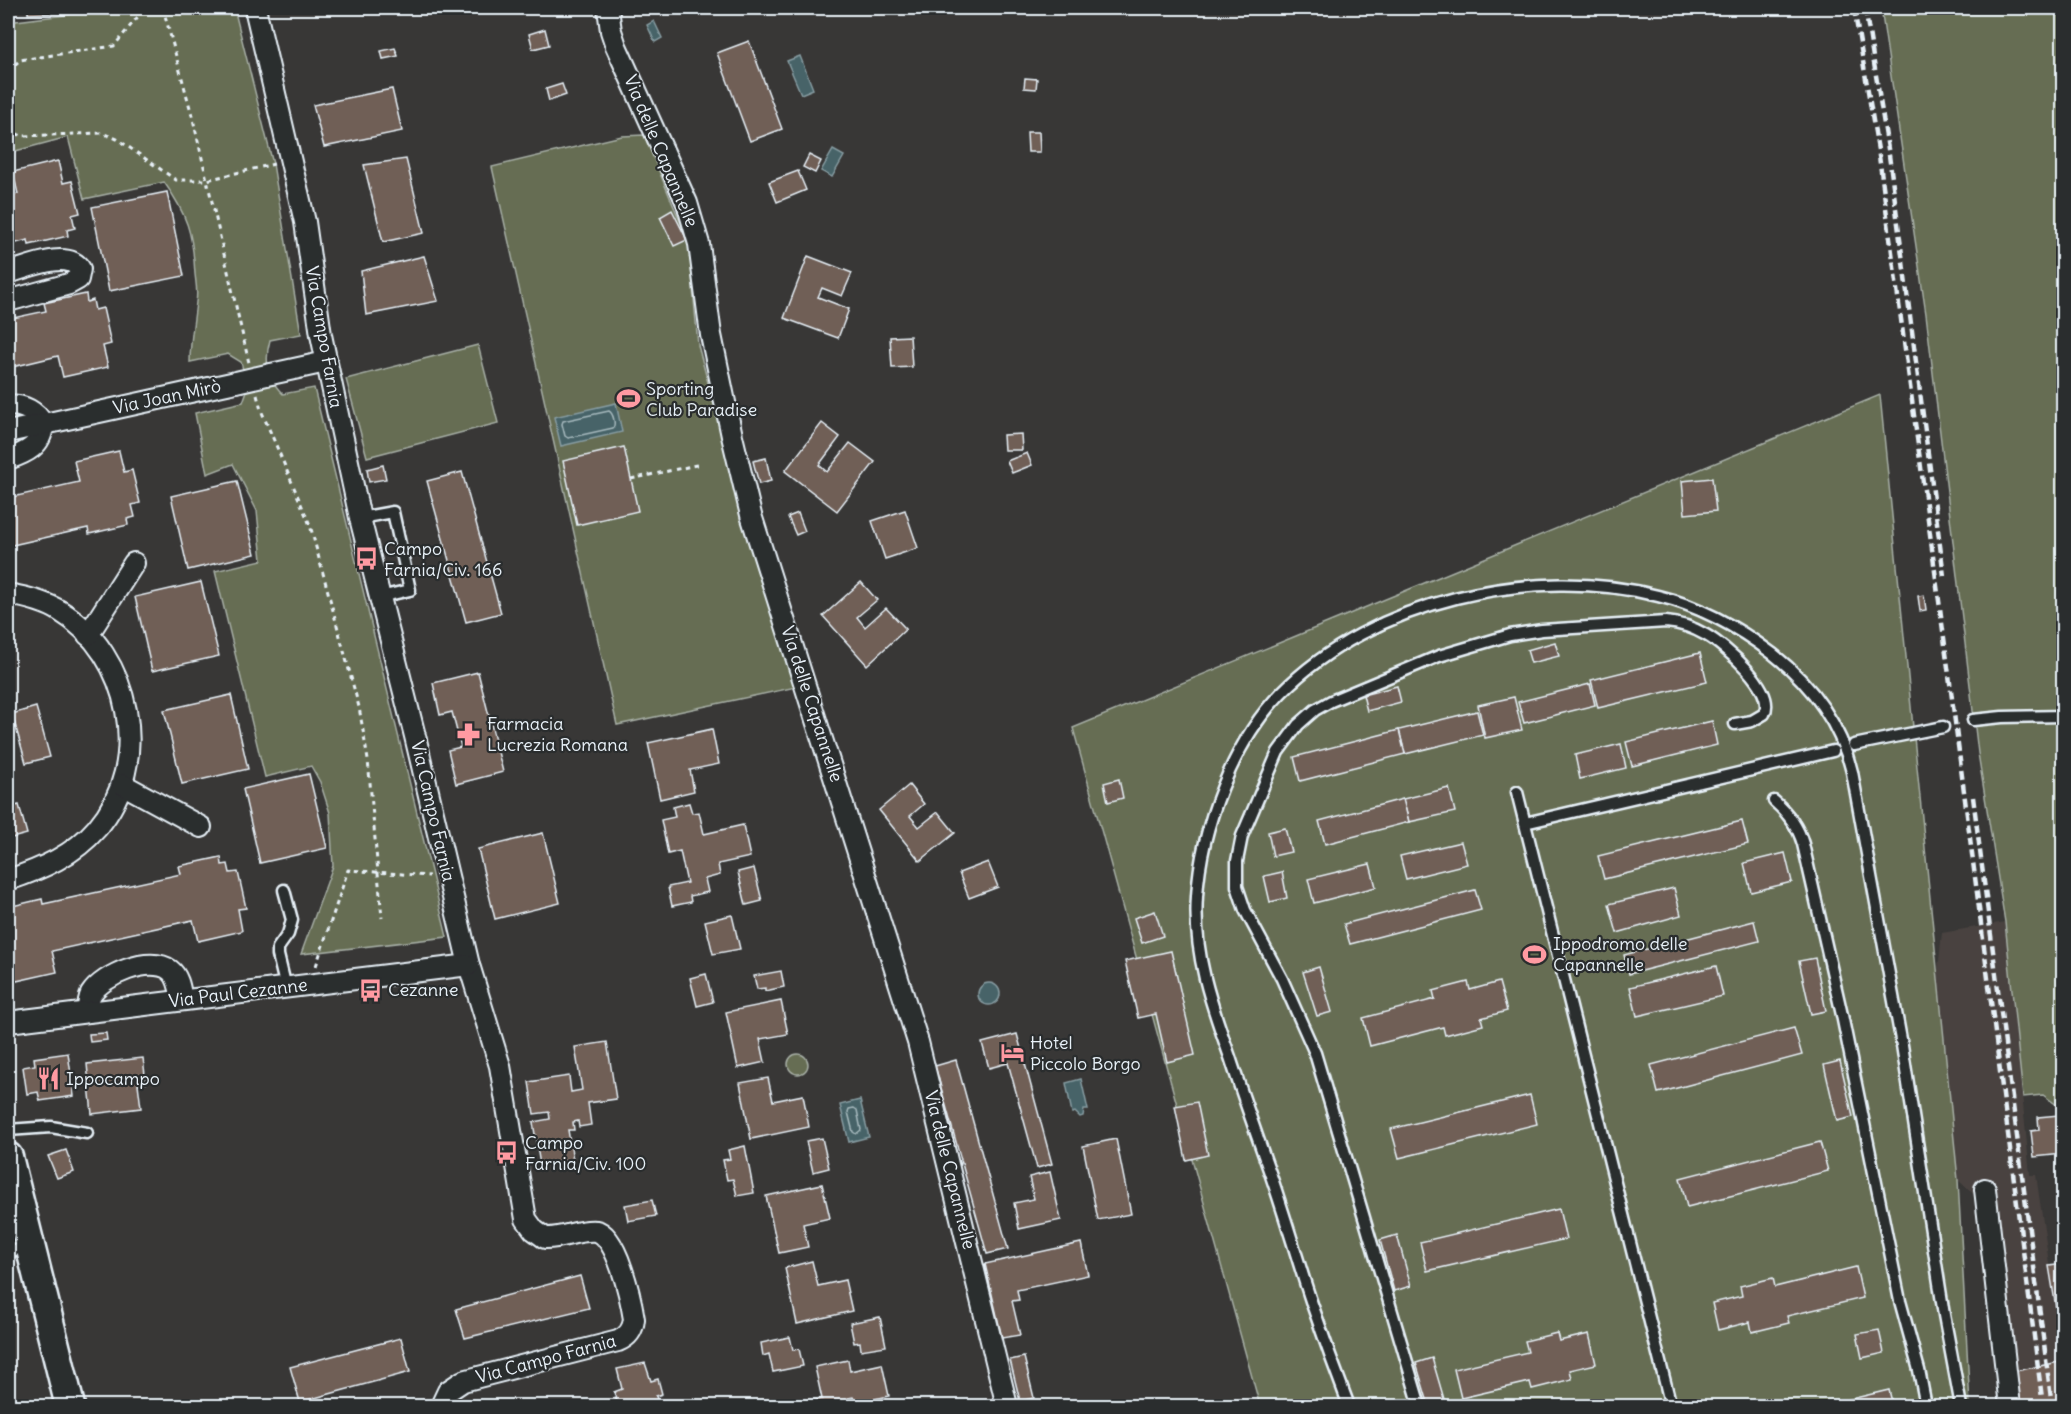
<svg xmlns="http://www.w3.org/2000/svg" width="2071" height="1414" font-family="Delius,sans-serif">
<rect width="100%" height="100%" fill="#383736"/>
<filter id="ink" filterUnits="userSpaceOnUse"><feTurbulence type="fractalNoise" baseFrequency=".0167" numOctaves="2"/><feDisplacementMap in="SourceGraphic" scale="12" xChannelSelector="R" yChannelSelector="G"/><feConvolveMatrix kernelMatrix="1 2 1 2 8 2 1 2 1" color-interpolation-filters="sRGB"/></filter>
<g filter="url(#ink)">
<path fill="#494340" d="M2005 922 2030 1175H2036L2055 1304 2063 1384V1406H2021L2016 1371 2017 1363 1997 1209 1980 1200 1958 1180 1931 1035 1942 933Z"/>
<g fill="#666d53" stroke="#a7afa6" stroke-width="1.5">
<path d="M90 8H234L273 164 301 334 270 340C264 361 267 379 283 394L314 388 447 937 301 954 333 866 330 813 320 782 311 766 265 777 215 571 262 560 257 511 233 464 207 474 195 413 243 402 248 388 241 362 228 354 190 362C190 341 194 322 196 302 198 293 196 283 195 274 193 234 187 214 164 182L84 199 68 137 8 153V22L89 12Z"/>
<path d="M1881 8H2063V1107L2057 1105 2043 1095 2023 1097 2005 922 1978 753 1926 314Z"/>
<path d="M644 135 689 243 698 345 727 454 796 687 617 725 492 167 622 136Z"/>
<path d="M478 345 498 423 367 457 346 379Z"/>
<path d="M1880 395 1958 1180 1970 1406H1260L1073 728Z"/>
<circle cx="798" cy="1064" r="10"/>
</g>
<g fill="#466468" stroke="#879ca2" stroke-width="1.5">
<path d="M654 21 662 38 655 42 647 25Z"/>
<path d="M800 56 813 89 801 94 787 61Z"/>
<path d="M833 150 844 156 832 177 821 171Z"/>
<path d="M616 403 622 432 561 446 554 417Z"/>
<circle cx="989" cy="994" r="11"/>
<path d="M1081 1079 1088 1110H1084L1083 1116 1080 1117 1075 1112 1072 1113 1066 1083Z"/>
<path d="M860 1100 869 1137 849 1142 840 1105Z"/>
</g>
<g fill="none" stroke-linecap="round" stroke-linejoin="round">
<g stroke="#a7b9be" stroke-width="1.5">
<path d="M609 411C613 413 616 424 613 428L568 438 565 436 562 424 563 421Z"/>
<path d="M854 1108 857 1110 861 1130 856 1134 853 1132 848 1112 849 1109Z"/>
</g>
</g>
<g fill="#705f57" stroke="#e8f1f8" stroke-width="1.5">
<path d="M28 8H82L81 12 28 14Z"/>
<path d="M699 8H718L702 14Z"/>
<path d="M545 29 549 45 533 49 529 34Z"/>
<path d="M749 41 782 129 750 141 717 53Z"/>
<path d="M395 48 398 56 383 59 381 51Z"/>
<path d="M1025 78 1037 79 1036 89 1024 88Z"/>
<path d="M562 84 566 95 549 101 546 89Z"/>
<path d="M392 89 402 131 324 147 313 105Z"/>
<path d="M1027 132H1039L1040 152H1028Z"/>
<path d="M809 155 821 161 815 173 803 167Z"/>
<path d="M406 159 424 233 383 242 364 165Z"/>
<path d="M58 161 63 183 72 181 80 213 72 215 75 228 67 230 68 236 29 245 28 240 8 245V196L18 194 13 172Z"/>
<path d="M798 171 806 190 777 202 769 182Z"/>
<path d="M167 192 184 276 109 291 92 207Z"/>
<path d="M672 210 687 240 674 246 660 217Z"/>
<path d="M424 256 438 301 366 315 361 271Z"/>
<path d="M808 256 852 273 842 296 822 288 818 297 849 309 838 338 784 318Z"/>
<path d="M86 294 87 302 93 300 95 310 103 308 111 344 103 346 108 367 63 377 58 356 8 368V319L46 311 44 303Z"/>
<path d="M910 336 912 367 892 368 890 337Z"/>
<path d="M822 423 840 437 819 465 827 472 850 443 875 462 837 511 785 471Z"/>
<path d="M1021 434 1022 450H1004L1003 435Z"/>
<path d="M624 447 638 511 577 525 563 461Z"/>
<path d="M119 451 124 472 132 470 140 503 132 505 135 517 127 519 128 525 89 534 88 528 8 546V498L79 482 74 461Z"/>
<path d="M1027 453 1032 465 1012 473 1007 461Z"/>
<path d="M766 458 771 481 759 484 753 461Z"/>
<path d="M383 465 386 479 369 482 367 469Z"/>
<path d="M462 472 501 613 466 622 427 481Z"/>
<path d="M1712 478 1716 511 1685 514 1682 481Z"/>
<path d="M237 481 255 554 188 570 171 496Z"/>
<path d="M905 510 918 548 885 559 872 521Z"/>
<path d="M798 513 805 531 796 535 788 517Z"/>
<path d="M201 582 219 656 152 671 135 597Z"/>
<path d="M861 582 877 600 857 617 865 627 886 608 906 629 867 665 823 616Z"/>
<path d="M1924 595 1926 610 1920 611 1918 596Z"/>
<path d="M1555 642 1559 656 1531 663 1527 650Z"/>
<path d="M1700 653 1707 682 1598 708 1591 680Z"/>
<path d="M478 672 503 772 456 784 448 750 461 747 452 712 440 715 433 683Z"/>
<path d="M1590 684 1595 705 1524 723 1518 702Z"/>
<path d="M1397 686 1401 702 1367 711 1363 695Z"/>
<path d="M231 695 248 769 182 784 164 710Z"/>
<path d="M1514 697 1522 730 1485 738 1478 705Z"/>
<path d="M36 707 50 757 26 763 12 714Z"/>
<path d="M1477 711 1483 735 1405 754 1399 730Z"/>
<path d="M1712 721 1717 745 1632 766 1626 742Z"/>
<path d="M712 729 719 764 690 770 694 791 660 799 648 743Z"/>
<path d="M1399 730 1405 754 1300 781 1294 757Z"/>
<path d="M1621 744 1626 768 1580 779 1575 755Z"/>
<path d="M309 774 327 848 260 863 243 789Z"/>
<path d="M1119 779 1123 798 1108 802 1104 783Z"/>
<path d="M909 785 924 804 910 816 919 827 938 812 955 833 920 861 879 810Z"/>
<path d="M1449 788 1455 812 1409 822 1403 799Z"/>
<path d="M1403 799 1409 822 1325 844 1319 821Z"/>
<path d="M689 803 692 813 699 812 704 834 743 825 750 857 718 864 720 875 705 879 708 892 690 896 691 902 672 906 668 887 687 883 680 851 668 854 661 820 675 817 673 807Z"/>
<path d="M19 805 27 834 8 839V808Z"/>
<path d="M1742 821 1748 844 1604 879 1598 856Z"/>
<path d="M1285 828 1291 852 1273 856 1268 832Z"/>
<path d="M543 833 560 903 495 919 478 849Z"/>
<path d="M1461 842 1467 864 1406 879 1400 856Z"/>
<path d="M1785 853 1792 882 1751 892 1744 863Z"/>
<path d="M221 857 222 865 228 864 230 873 238 872 246 908 238 909 242 931 198 941 193 920 52 951 57 972 12 982 8 962V907L42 899 43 904 181 874 179 866Z"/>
<path d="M988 862 998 887 969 898 959 873Z"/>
<path d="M1370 864 1376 887 1314 903 1308 879Z"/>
<path d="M754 868 762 901 746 905 738 872Z"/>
<path d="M1282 872 1287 898 1270 902 1264 876Z"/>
<path d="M1674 888 1681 915 1617 933 1609 904Z"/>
<path d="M1475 890 1481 910 1350 944 1344 924Z"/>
<path d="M1155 911 1163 936 1142 943 1134 918Z"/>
<path d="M732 915 740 949 713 954 705 921Z"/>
<path d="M1754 921 1759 941 1629 974 1624 955Z"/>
<path d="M1171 951 1195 1055 1167 1062 1156 1014 1138 1018 1125 961Z"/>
<path d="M1815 958 1826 1011 1811 1014 1799 961Z"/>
<path d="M1716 966 1723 996 1637 1016 1630 987Z"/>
<path d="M1319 967 1332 1012 1317 1016 1303 972Z"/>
<path d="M781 971 784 987 765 991V988L757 989 754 976Z"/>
<path d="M706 974 713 1002 697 1006 690 978Z"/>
<path d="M1468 982 1470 990 1499 982 1507 1011 1481 1018 1483 1025 1445 1035 1443 1027 1370 1046 1363 1018 1435 999 1433 991Z"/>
<path d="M781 1001 788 1034 760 1039 765 1062 738 1068 726 1012Z"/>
<path d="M1794 1028 1802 1055 1658 1093 1651 1065Z"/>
<path d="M106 1033 107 1040 90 1042 89 1034Z"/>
<path d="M1017 1034 1052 1164 1037 1168 1008 1063 989 1068 982 1043Z"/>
<path d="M607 1042 616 1099 588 1103 591 1125 579 1127 578 1121 573 1122 574 1130H568L573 1160 540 1165 533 1122 550 1119 549 1112 534 1114 529 1082 569 1076 571 1092 582 1090 575 1047Z"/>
<path d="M68 1053 74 1096 40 1101 38 1092 27 1094 23 1067 35 1065 34 1058Z"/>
<path d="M143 1058 146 1083 138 1084 141 1108 92 1114 87 1064Z"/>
<path d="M956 1060 1008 1249 987 1254 935 1066Z"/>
<path d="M1840 1061 1853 1117 1837 1121 1824 1065Z"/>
<path d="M768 1078 773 1101 803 1095 809 1127 751 1139 740 1083Z"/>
<path d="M1530 1095 1537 1124 1399 1158 1391 1129Z"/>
<path d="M1197 1102 1208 1155 1186 1160 1175 1106Z"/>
<path d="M2059 1115 2063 1154 2034 1157 2031 1131 2039 1130 2038 1117Z"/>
<path d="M822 1138 829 1168 813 1172 806 1141Z"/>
<path d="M1116 1139 1131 1214 1098 1220 1083 1146Z"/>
<path d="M1820 1142 1828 1171 1687 1207 1680 1178Z"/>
<path d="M745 1146 754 1193 737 1196 733 1179 727 1180 723 1160 730 1159 728 1150Z"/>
<path d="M66 1150 74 1172 57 1178 48 1156Z"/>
<path d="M1050 1172 1061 1220 1019 1229 1014 1203 1034 1199 1029 1177Z"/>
<path d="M822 1184 830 1218 803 1224 808 1247 779 1253 766 1196Z"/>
<path d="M652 1200 656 1216 628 1221 625 1205Z"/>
<path d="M1559 1209 1566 1239 1427 1271 1420 1242Z"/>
<path d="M1397 1235 1411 1286 1394 1291 1380 1240Z"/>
<path d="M1081 1243 1088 1275 1017 1290 1019 1300 1012 1301 1020 1335 1002 1338 985 1264Z"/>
<path d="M812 1261 818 1286 845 1280 852 1311 797 1324 785 1268Z"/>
<path d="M2064 1264V1307L2056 1308 2049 1266Z"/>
<path d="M1856 1267 1863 1298 1787 1316 1789 1323 1752 1332 1750 1322 1718 1330 1712 1303 1742 1296 1740 1286 1773 1278 1775 1287Z"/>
<path d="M580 1276 589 1308 465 1338 456 1309Z"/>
<path d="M880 1317 886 1346 861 1350 860 1342 854 1343 850 1323Z"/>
<path d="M1879 1330 1884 1353 1862 1358 1857 1334Z"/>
<path d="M1557 1333 1559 1341 1589 1334 1596 1364 1570 1370 1572 1379 1532 1389 1530 1382 1461 1398 1454 1369 1528 1352 1525 1341Z"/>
<path d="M790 1337 793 1350 799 1349 803 1366 773 1372 769 1354 763 1356 761 1343Z"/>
<path d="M401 1338 410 1372 300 1402 290 1367Z"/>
<path d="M1024 1357 1034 1398 1020 1401 1010 1360Z"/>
<path d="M1432 1358 1446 1406H1429L1416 1363Z"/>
<path d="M848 1360 850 1371 882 1364 889 1396 855 1403 853 1397 848 1398 850 1406H811L810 1401 822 1399 815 1367Z"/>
<path d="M2064 1361V1406H2021L2016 1371Z"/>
<path d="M645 1363 651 1381 658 1379 662 1394 656 1396 659 1406H618L614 1392 622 1389 617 1369Z"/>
<path d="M1889 1390 1893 1406H1822Z"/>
</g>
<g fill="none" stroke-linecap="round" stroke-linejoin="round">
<defs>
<g id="lane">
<path d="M360 518 393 512 410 590 380 597"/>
<path d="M1973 720 2002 717 2064 716"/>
<path d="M1854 745 1943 727"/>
<path d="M1517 792 1671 1406"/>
<path d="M1774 801C1788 813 1798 826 1803 844L1842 1015 1900 1301 1919 1370 1926 1406"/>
<path d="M1525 823 1833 751"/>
<path d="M284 890 292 920 288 934 278 948V955L286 988"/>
<path d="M8 1130 51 1127 87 1133"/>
<path d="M8 1252 29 1246"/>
<path d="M1349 1406C1336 1372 1324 1339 1312 1304 1297 1259 1284 1212 1268 1167 1255 1130 1242 1094 1230 1057 1211 1004 1193 953 1197 896 1201 828 1233 742 1281 693 1372 600 1534 564 1658 596 1700 606 1739 628 1773 654 1812 685 1840 724 1852 772L1902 1045 1944 1315 1961 1406"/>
<path d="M1420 1406 1315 1053 1282 979 1245 910 1237 886V861L1242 836 1278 752 1298 725 1315 710 1331 701 1439 656 1510 635 1542 630 1666 622C1681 623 1694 628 1706 635 1725 646 1777 690 1764 714L1752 721 1735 724"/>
</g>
<g id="street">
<path d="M255 8 305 222 321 335 360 518 415 736 469 965 500 1066 526 1219 534 1230 545 1238C562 1239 579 1229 596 1231 617 1234 631 1300 634 1319 633 1330 628 1337 618 1341L463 1381 448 1391 441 1406"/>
<path d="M608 8 611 31 616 46 687 203 699 244 711 335 732 436 751 515 918 1042 1007 1406"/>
<path d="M8 273C26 268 68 249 80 269L78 279 69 284 8 301"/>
<path d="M271 374 326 362"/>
<path d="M8 405C23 405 35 410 43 424 42 446 26 453 8 459"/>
<path d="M8 432 236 382"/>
<path d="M8 594C25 597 44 601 60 611 131 654 153 763 97 828 74 855 42 869 8 880"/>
<path d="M88 635 134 563"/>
<path d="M122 784 201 827"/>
<path d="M88 1012C88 1006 88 1000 91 994 103 975 150 955 170 970 179 977 180 990 182 1000"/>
<path d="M8 1022 469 965"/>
<path d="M1985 1189 2010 1406"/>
</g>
<path id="secondary" d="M8 1157 70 1406"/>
</defs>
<use href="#lane" stroke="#e8f1f8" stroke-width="15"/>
<use href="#street" stroke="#e8f1f8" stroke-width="24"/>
<use href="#secondary" stroke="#e8f1f8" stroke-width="33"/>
<g stroke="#e8f1f8" stroke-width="3" stroke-dasharray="4.5 4.5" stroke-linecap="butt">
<path d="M163 8 193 119 249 363"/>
<path d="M8 71 20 60 114 46 145 8"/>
<path d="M8 130 22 136 102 133 117 139 176 180H207L274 164"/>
<path d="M257 395 261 410 310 525 359 707 368 760 382 918"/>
<path d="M631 479 701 464"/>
<path d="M316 966 348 870 429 876"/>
</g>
<use href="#lane" stroke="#2a2d2e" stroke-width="10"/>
<use href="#street" stroke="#2a2d2e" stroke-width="20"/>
<use href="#secondary" stroke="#2a2d2e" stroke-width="28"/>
<g stroke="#e8f1f8" stroke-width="4.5" stroke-dasharray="9 4.5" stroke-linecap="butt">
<path d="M1854 8 1879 156 1949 675 2043 1406"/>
<path d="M1865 8 1889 155 1944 576"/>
<path d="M1973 797 2052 1406"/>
</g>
<defs>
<path id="street-bridge" d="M236 382 271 374"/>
</defs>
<use href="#street-bridge" stroke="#e8f1f8" stroke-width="24" stroke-linecap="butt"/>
<use href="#street-bridge" stroke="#2a2d2e" stroke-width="20"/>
</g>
</g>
<defs>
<symbol id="stadium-bare" viewBox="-9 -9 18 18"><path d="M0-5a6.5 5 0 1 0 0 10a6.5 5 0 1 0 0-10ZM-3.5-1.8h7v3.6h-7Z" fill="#ff9aa2" stroke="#2a2d2e" stroke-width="2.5" paint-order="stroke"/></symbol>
<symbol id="bus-bare" viewBox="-9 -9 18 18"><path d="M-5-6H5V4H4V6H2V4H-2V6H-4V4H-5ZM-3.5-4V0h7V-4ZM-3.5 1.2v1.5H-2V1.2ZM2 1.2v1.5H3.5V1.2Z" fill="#ff9aa2" stroke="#2a2d2e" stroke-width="2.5" paint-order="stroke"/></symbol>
<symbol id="pharmacy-bare" viewBox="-9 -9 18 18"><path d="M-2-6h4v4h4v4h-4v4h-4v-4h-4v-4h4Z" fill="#ff9aa2" stroke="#2a2d2e" stroke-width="2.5" paint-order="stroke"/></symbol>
<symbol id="hotel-bare" viewBox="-9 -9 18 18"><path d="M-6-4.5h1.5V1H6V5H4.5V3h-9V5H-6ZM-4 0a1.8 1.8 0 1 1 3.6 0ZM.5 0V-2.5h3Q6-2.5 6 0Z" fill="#ff9aa2" stroke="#2a2d2e" stroke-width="2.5" paint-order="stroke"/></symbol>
<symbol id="restaurant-bare" viewBox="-9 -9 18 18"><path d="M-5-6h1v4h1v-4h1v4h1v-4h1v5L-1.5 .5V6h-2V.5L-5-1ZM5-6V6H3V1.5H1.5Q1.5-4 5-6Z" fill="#ff9aa2" stroke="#2a2d2e" stroke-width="2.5" paint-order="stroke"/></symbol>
</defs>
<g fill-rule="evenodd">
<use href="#stadium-bare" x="612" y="382" width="33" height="33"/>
<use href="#bus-bare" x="350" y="542" width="33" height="33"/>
<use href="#pharmacy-bare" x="452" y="718" width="33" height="33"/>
<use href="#stadium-bare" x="1518" y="938" width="33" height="33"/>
<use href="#bus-bare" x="354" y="974" width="33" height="33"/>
<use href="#hotel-bare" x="996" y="1036" width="33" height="33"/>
<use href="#restaurant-bare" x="32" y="1062" width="33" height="33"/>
<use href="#bus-bare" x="490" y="1136" width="33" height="33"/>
</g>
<g text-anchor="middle" stroke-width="4.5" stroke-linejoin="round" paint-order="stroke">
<g font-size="18" fill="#e8f1f8" stroke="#2a2d2e">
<text transform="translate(661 151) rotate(67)" y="6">Via delle Capannelle</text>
<text transform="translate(324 337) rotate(80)" y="6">Via Campo Farnia</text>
<text transform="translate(167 397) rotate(-12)" y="6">Via Joan Mirò</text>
<text transform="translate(812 704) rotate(72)" y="6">Via delle Capannelle</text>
<text transform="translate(433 811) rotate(77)" y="6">Via Campo Farnia</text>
<text transform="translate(238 993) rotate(-7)" y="6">Via Paul Cezanne</text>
<text transform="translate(950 1170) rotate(76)" y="6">Via delle Capannelle</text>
<text transform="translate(546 1359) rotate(-15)" y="6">Via Campo Farnia</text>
</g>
<g font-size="18" fill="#e8f1f8" stroke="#2a2d2e" text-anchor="start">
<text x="646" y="395">Sporting<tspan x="646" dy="21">Club Paradise</tspan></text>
<text x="384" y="555">Campo<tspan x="384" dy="21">Farnia/Civ. 166</tspan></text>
<text x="487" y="730">Farmacia<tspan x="487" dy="21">Lucrezia Romana</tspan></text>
<text x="1553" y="950">Ippodromo delle<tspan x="1553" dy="21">Capannelle</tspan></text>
<text x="388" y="996">Cezanne</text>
<text x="1030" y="1049">Hotel<tspan x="1030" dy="21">Piccolo Borgo</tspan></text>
<text x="66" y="1085">Ippocampo</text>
<text x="525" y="1149">Campo<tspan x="525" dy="21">Farnia/Civ. 100</tspan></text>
</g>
</g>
<rect width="2071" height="1414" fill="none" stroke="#2a2d2e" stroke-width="30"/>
<rect x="15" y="15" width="2041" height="1384" fill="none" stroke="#e8f1f8" stroke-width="2" filter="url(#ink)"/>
</svg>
